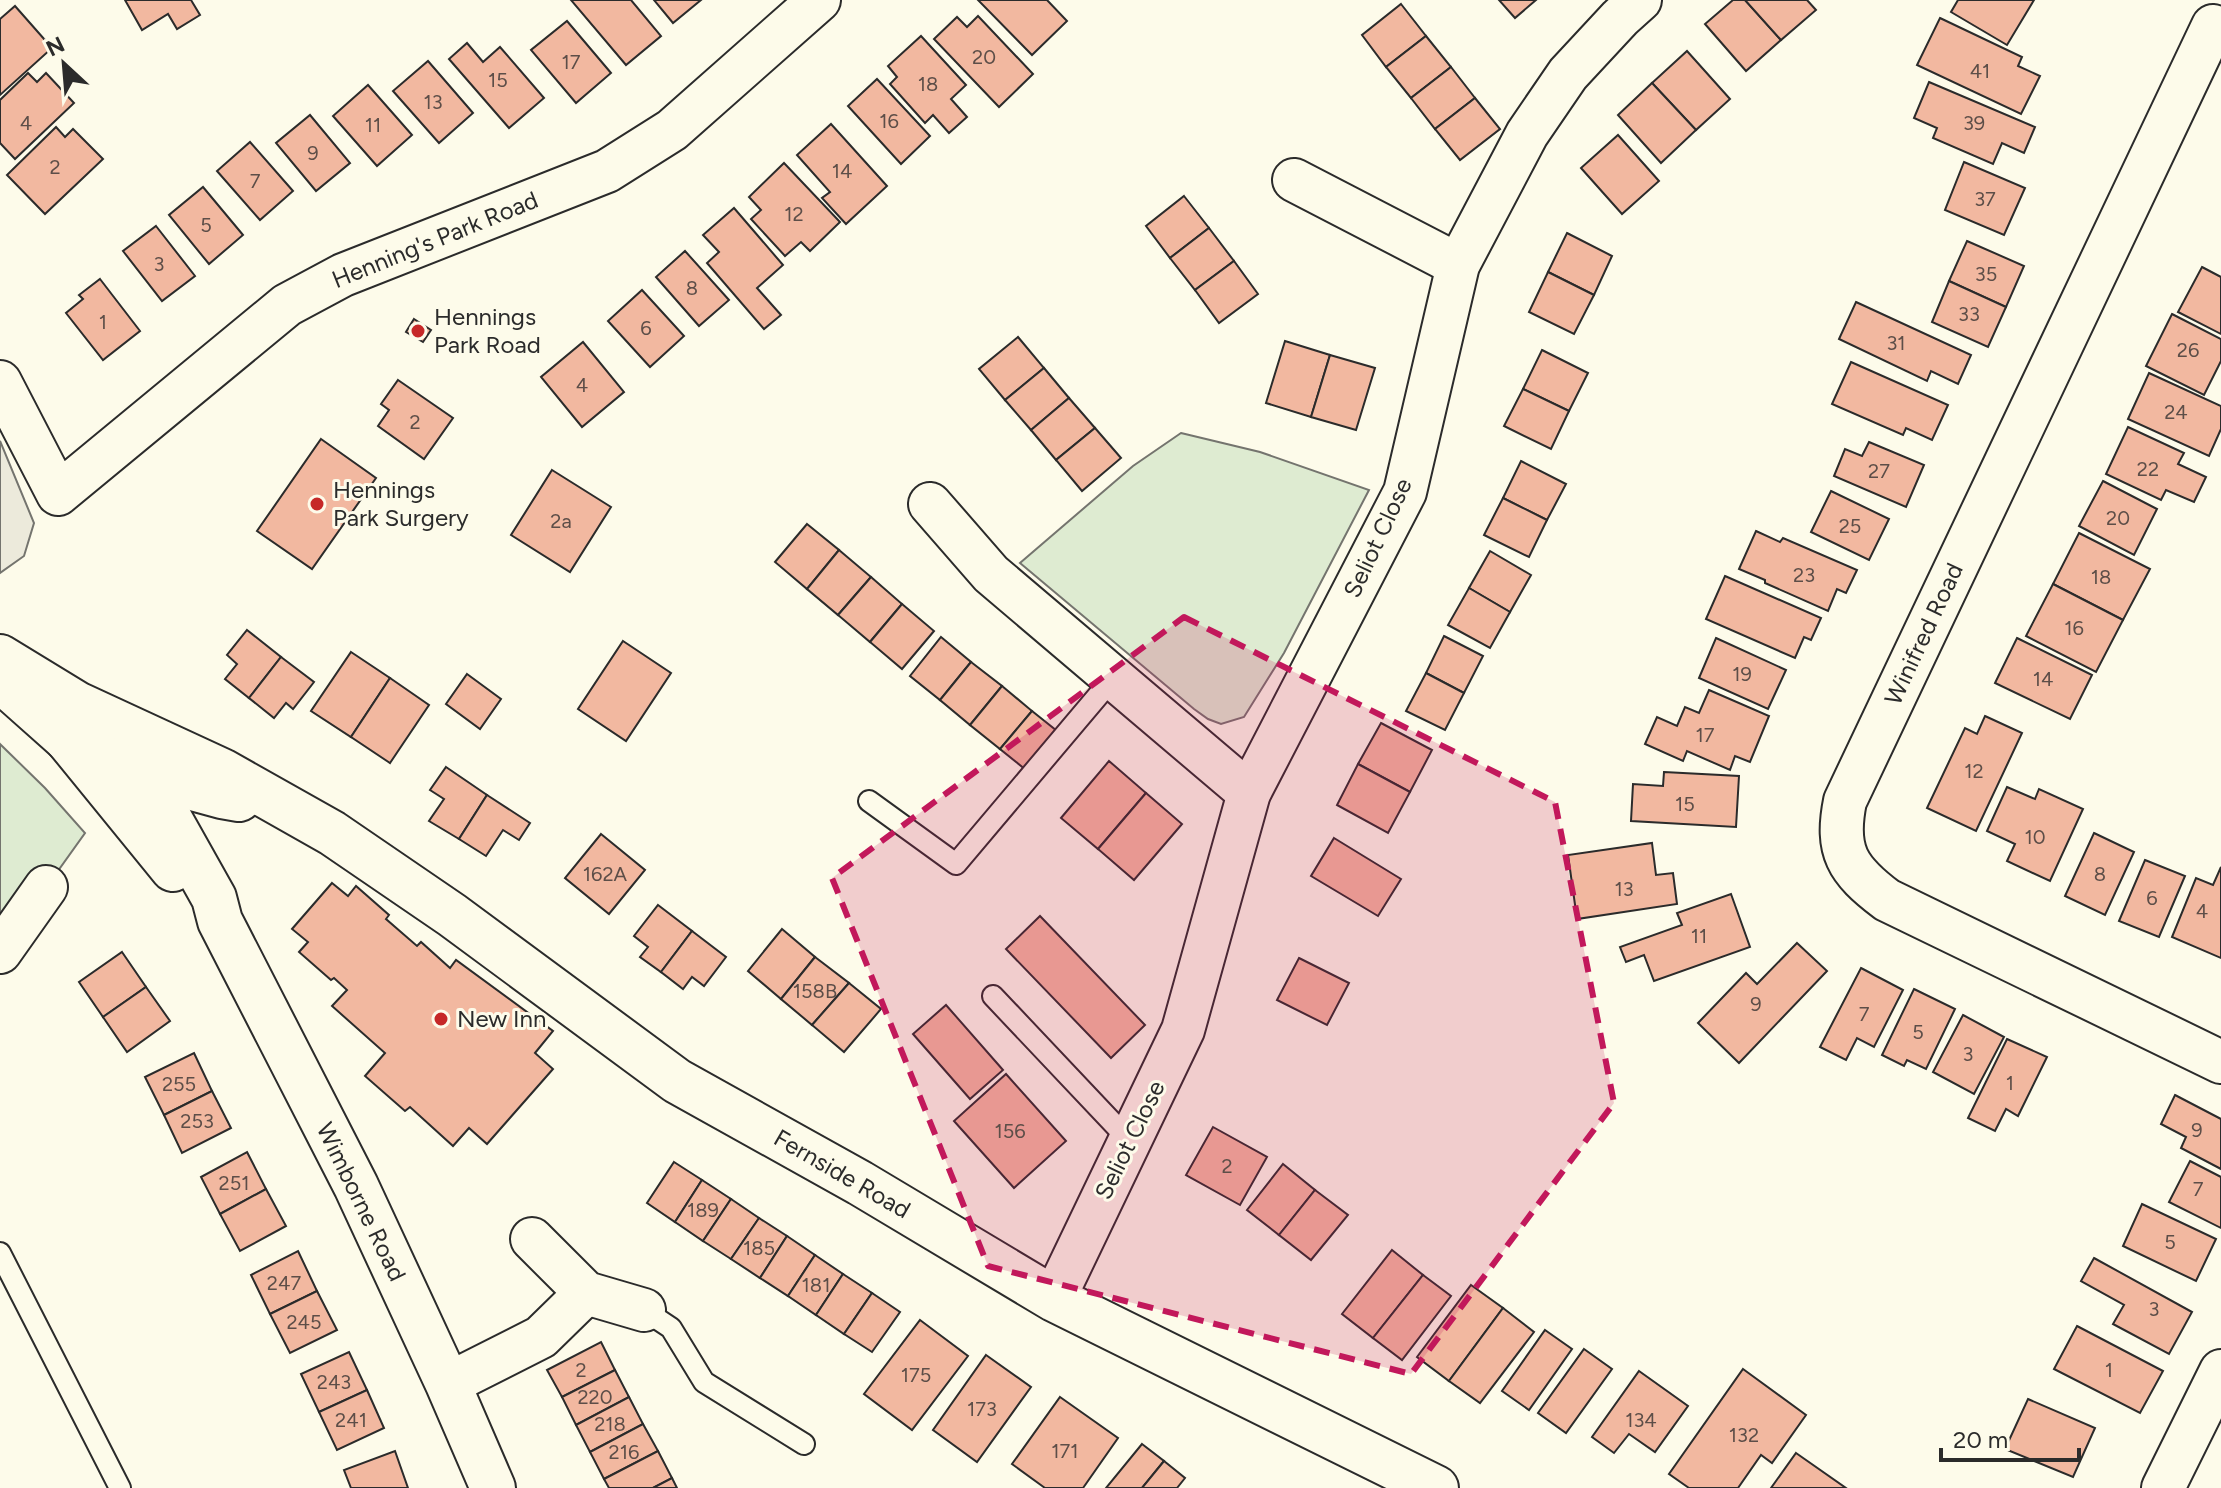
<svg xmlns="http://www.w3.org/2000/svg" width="2221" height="1488" font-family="Figtree,sans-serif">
<rect width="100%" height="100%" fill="#fdfbea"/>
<g fill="#deebd1" stroke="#74746e" stroke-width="2">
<path d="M1181 433 1260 452 1369 490 1284 653 1244 717 1221 724 1208 719 1194 709 1020 563 1133 466Z"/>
<path d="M0 744 45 788 85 833 0 952Z"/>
</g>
<path fill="#eceadb" stroke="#74746e" stroke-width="2" d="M0 441 34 523 24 556 0 573Z"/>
<g fill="#f2b8a0" stroke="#2b2b2b" stroke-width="2">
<path d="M125 0H191L200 15 177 29 168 14 142 30Z"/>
<path d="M571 0H631L661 36 626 65Z"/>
<path d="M654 0H701L673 23Z"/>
<path d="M978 0H1047L1067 21 1032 55Z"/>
<path d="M1499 0H1536L1515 18Z"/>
<path d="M1733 0H1745L1781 40 1746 71 1705 24Z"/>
<path d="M1745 0H1807L1816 10 1781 40Z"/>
<path d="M1958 0H2034L2007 45 1951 12Z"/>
<path d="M1401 4 1426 36 1386 67 1362 35Z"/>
<path d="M15 6 52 48 0 95V19Z"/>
<path d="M978 16 1033 74 999 107 934 39 957 17 967 27Z"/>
<path d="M1940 18 2022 57 2018 66 2040 76 2021 114 1917 65Z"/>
<path d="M567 21 611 73 576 103 531 50Z"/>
<path d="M921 36 966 85 951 99 967 117 949 133 933 115 925 123 890 84 897 77 888 66Z"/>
<path d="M1426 36 1451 67 1411 98 1386 67Z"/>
<path d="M467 43 483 62 500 47 544 98 509 128 449 59Z"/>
<path d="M1687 51 1730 99 1696 130 1652 83Z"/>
<path d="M428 61 473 113 439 143 393 91Z"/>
<path d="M1451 67 1475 98 1435 129 1411 98Z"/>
<path d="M28 73 37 82 46 73 74 103 15 159 0 143V100Z"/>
<path d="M877 79 930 136 901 164 848 106Z"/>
<path d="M1929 82 2035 127 2024 153 2002 143 1993 164 1933 138 1937 128 1914 118Z"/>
<path d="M1652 83 1696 130 1661 163 1618 115Z"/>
<path d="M368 85 412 135 377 166 333 116Z"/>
<path d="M1475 98 1500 129 1460 160 1435 129Z"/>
<path d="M310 115 350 163 316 191 276 143Z"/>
<path d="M831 124 887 186 846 224 822 198 830 192 797 155Z"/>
<path d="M56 127 65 137 73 129 103 159 45 214 7 175Z"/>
<path d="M1618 135 1659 181 1622 214 1581 168Z"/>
<path d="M250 142 293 191 260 220 217 171Z"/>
<path d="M1964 162 2025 188 2004 235 1945 210Z"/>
<path d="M784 163 840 222 810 251 801 242 785 256 751 219 761 210 749 197Z"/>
<path d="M203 187 243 235 209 264 169 215Z"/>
<path d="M1184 196 1209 228 1170 258 1146 226Z"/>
<path d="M734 208 783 265 757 288 781 315 764 329 707 263 719 252 703 235Z"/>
<path d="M156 226 195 276 162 301 123 251Z"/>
<path d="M1209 228 1234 261 1195 290 1170 258Z"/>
<path d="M1567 233 1612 256 1594 295 1548 272Z"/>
<path d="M1967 241 2024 266 2006 307 1949 281Z"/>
<path d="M685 251 729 300 699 326 656 277Z"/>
<path d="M1234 261 1258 294 1219 323 1195 290Z"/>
<path d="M2202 267 2221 277V334L2178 312Z"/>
<path d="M1548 272 1594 295 1574 334 1529 312Z"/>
<path d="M100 279 140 331 103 360 66 313 83 299 79 295Z"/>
<path d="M1949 281 2006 307 1988 347 1932 322Z"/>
<path d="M642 290 684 336 650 367 608 321Z"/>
<path d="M1856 302 1971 355 1958 384 1931 371 1927 381 1839 339Z"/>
<path d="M2172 314 2221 339V361L2204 395 2146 366Z"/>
<path d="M414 319 431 330 423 342 406 332Z"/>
<path d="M1018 337 1044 368 1005 400 979 369Z"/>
<path d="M1285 341 1330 355 1311 417 1266 403Z"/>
<path d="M583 342 624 392 582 427 541 377Z"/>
<path d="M1542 350 1588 373 1569 411 1523 389Z"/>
<path d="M1330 355 1375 368 1356 430 1311 417Z"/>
<path d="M1851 362 1948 405 1932 440 1906 428 1903 435 1832 404Z"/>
<path d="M1044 368 1069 398 1031 430 1005 400Z"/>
<path d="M2149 373 2221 406V429L2209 456 2128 419Z"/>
<path d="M398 380 453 418 424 459 378 426 389 410 381 404Z"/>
<path d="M1523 389 1569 411 1551 449 1504 426Z"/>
<path d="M1069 398 1095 428 1056 460 1031 430Z"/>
<path d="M2128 427 2184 453 2178 464 2206 477 2194 502 2166 490 2161 500 2106 474Z"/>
<path d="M1095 428 1121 458 1082 491 1056 460Z"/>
<path d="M321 439 376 478 312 569 257 531Z"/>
<path d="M1869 442 1924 465 1906 507 1834 476 1845 449 1862 456Z"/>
<path d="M1521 461 1566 484 1547 520 1503 498Z"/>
<path d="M552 470 611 507 570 572 511 535Z"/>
<path d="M2103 481 2157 509 2134 555 2079 526Z"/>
<path d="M1831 491 1889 519 1869 560 1811 532Z"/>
<path d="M1503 498 1547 520 1529 557 1484 535Z"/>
<path d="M807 524 839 550 807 589 775 562Z"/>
<path d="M1756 531 1780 542 1783 538 1857 570 1846 593 1837 589 1828 611 1765 583V580L1739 569Z"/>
<path d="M2079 533 2150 569 2123 620 2053 584Z"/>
<path d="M839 550 871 577 838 615 807 589Z"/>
<path d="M1490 551 1531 575 1510 612 1469 588Z"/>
<path d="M1725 576 1821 618 1811 640 1804 637 1795 658 1706 619Z"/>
<path d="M871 577 902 604 870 642 838 615Z"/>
<path d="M2053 584 2123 620 2096 672 2026 636Z"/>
<path d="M1469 588 1510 612 1490 648 1448 625Z"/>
<path d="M902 604 934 631 902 669 870 642Z"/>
<path d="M247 630 281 657 249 698 225 679 237 664 227 655Z"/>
<path d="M1444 636 1483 656 1464 693 1426 673Z"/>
<path d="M941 637 971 662 940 700 910 676Z"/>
<path d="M1716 638 1786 670 1768 709 1699 678Z"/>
<path d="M2017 638 2092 675 2070 719 1995 683Z"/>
<path d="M623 641 671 673 626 741 578 709Z"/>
<path d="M351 652 390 678 351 737 311 711Z"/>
<path d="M281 657 314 682 293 709 286 703 274 718 249 698Z"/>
<path d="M971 662 1002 686 970 725 940 700Z"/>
<path d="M1426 673 1464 693 1445 730 1406 711Z"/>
<path d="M467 674 501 699 480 729 446 704Z"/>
<path d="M390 678 429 705 390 763 351 737Z"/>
<path d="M1002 686 1032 711 1000 749 970 725Z"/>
<path d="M1709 690 1769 716 1750 762 1735 756 1730 770 1687 751 1683 761 1645 744 1657 717 1677 726 1685 707 1699 713Z"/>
<path d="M1032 711 1062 735 1031 774 1000 749Z"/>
<path d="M1985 716 2022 733 1976 831 1927 808 1965 728 1977 734Z"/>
<path d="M1381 723 1432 750 1410 792 1358 764Z"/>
<path d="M1109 761 1146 793 1098 849 1061 818Z"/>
<path d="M1358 764 1410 792 1388 833 1337 805Z"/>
<path d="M446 767 487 795 459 839 429 821 444 799 430 790Z"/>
<path d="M1664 772 1739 776 1736 827 1631 821 1633 784 1663 786Z"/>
<path d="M2007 787 2035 799 2039 789 2083 809 2050 881 2007 861 2015 844 1987 831Z"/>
<path d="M1146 793 1182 824 1134 880 1098 849Z"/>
<path d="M487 795 530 823 519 840 503 830 486 856 459 839Z"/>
<path d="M2094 833 2134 852 2105 915 2065 896Z"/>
<path d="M601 834 645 870 609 914 565 878Z"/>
<path d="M1334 838 1401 879 1378 916 1311 876Z"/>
<path d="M1652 843 1656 875 1673 873 1677 904 1577 919 1568 855Z"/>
<path d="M2145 860 2185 876 2159 937 2119 921Z"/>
<path d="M2221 867V958L2172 937 2196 878 2213 885Z"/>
<path d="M332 883 348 896 356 886 389 915 386 919 417 946 421 942 450 968 456 960 553 1031 535 1053 553 1069 487 1144 469 1128 453 1146 410 1107 405 1111 365 1076 385 1053 332 1006 347 990 334 978 331 980 299 952 308 942 292 929Z"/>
<path d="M1731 894 1750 947 1654 981 1644 955 1626 962 1620 947 1682 925 1677 913Z"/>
<path d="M658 905 692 931 661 972 640 957 648 947 634 936Z"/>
<path d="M1040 916 1145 1025 1111 1058 1006 949Z"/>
<path d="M782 929 815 957 781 999 748 971Z"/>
<path d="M692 931 726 957 704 986 692 977 683 989 661 972Z"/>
<path d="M1797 943 1827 971 1739 1063 1698 1023 1746 973 1757 984Z"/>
<path d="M122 952 146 987 103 1017 79 982Z"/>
<path d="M815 957 849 983 812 1025 781 999Z"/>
<path d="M1299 958 1349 983 1327 1025 1277 1000Z"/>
<path d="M1861 968 1903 990 1874 1047 1857 1038 1846 1060 1820 1047Z"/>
<path d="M849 983 881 1009 844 1052 812 1025Z"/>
<path d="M146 987 170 1021 127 1052 103 1017Z"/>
<path d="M1914 989 1955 1009 1926 1069 1907 1060 1904 1066 1882 1055Z"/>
<path d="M946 1005 1003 1070 970 1099 913 1034Z"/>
<path d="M1963 1015 2004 1037 1974 1094 1933 1072Z"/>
<path d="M2007 1039 2047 1057 2018 1116 2006 1109 1995 1131 1968 1118Z"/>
<path d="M194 1053 212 1091 164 1115 145 1077Z"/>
<path d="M1006 1074 1066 1141 1014 1188 954 1121Z"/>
<path d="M212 1091 231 1128 182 1153 164 1115Z"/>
<path d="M2175 1095 2221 1119V1169L2181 1148 2186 1137 2161 1124Z"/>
<path d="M1213 1127 1267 1157 1240 1205 1186 1175Z"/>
<path d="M247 1152 266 1189 220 1214 201 1177Z"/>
<path d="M2190 1161 2221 1177V1228L2169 1202Z"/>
<path d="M674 1162 702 1180 675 1222 647 1203Z"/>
<path d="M1283 1164 1315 1190 1279 1235 1247 1210Z"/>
<path d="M702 1180 731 1199 703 1241 675 1222Z"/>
<path d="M266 1189 286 1226 240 1251 220 1214Z"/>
<path d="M1315 1190 1348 1215 1311 1260 1279 1235Z"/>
<path d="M731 1199 759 1218 731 1259 703 1241Z"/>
<path d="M2142 1204 2216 1239 2196 1281 2123 1246Z"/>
<path d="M759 1218 787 1236 760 1278 731 1259Z"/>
<path d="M787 1236 815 1255 788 1296 760 1278Z"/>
<path d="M1392 1250 1423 1275 1373 1338 1342 1314Z"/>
<path d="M298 1251 317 1291 270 1314 251 1275Z"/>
<path d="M815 1255 843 1274 816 1315 788 1296Z"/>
<path d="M2094 1258 2192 1312 2169 1354 2113 1324 2124 1305 2081 1281Z"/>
<path d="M843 1274 872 1293 844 1334 816 1315Z"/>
<path d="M1423 1275 1451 1296 1402 1360 1373 1338Z"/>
<path d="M1471 1285 1503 1308 1449 1381 1417 1357Z"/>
<path d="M317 1291 337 1330 290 1353 270 1314Z"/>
<path d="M872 1293 900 1312 872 1352 844 1334Z"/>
<path d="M1503 1308 1534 1332 1480 1403 1449 1381Z"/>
<path d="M920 1320 968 1356 912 1430 864 1394Z"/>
<path d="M2077 1326 2163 1371 2140 1413 2054 1369Z"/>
<path d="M1545 1330 1572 1349 1529 1410 1502 1391Z"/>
<path d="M601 1342 615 1370 562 1397 547 1370Z"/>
<path d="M1584 1349 1612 1369 1566 1433 1538 1413Z"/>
<path d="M349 1352 367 1390 319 1412 301 1374Z"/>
<path d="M986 1355 1031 1387 977 1462 933 1430Z"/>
<path d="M1743 1369 1806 1415 1772 1463 1761 1455 1738 1488H1689L1669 1474Z"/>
<path d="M615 1370 629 1397 576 1425 562 1397Z"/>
<path d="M1639 1371 1688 1406 1655 1452 1629 1434 1614 1453 1592 1437Z"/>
<path d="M367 1390 384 1428 337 1450 319 1412Z"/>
<path d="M629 1397 643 1424 590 1452 576 1425Z"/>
<path d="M1060 1397 1118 1438 1083 1488H1045L1012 1464Z"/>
<path d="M2028 1399 2095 1428 2073 1477 2005 1449Z"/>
<path d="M643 1424 658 1451 604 1479 590 1452Z"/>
<path d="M1142 1444 1164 1461 1142 1488H1106Z"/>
<path d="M395 1451 408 1488H351L344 1470Z"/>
<path d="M658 1451 672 1478 653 1488H609L604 1479Z"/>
<path d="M1796 1453 1846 1488H1771Z"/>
<path d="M1164 1461 1185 1478 1177 1488H1142Z"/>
<path d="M672 1478 677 1488H653Z"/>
</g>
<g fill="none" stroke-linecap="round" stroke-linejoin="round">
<defs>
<g id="lane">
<path d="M869 801 956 864 1113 678"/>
<path d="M993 996 1130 1141"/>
<path d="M0 1253 120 1488"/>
<path d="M644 1310 671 1328 704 1382 804 1444"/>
</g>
<g id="street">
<path d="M2213 26 1845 801C1835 851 1847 870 1887 900L2221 1062"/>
<path d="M1294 180 1458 265"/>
<path d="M0 382 58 494 287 305 343 275 607 171 672 130 819 0"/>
<path d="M930 504 991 574 1249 793"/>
<path d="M0 952 46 887"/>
<path d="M532 1239 586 1293 644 1310"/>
<path d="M1054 1299 1183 1030 1249 793 1405 492 1458 265 1527 134 1568 74 1620 18 1640 0"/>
<path d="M448 1384 541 1337 586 1293"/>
<path d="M2163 1488 2221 1371"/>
</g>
<g id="secondary">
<path d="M67 739 173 869"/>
<path d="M126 750 145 775 214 898 220 921 356 1186 448 1384 493 1488"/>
</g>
<g id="highway">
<path d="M0 657 77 704 222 771 332 833 452 915 677 1081 860 1183 1054 1299 1436 1488"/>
<path d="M4 683 67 739 122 767 145 775 222 796 239 799"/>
</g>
</defs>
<use href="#lane" stroke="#2b2b2b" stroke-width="24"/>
<use href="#street" stroke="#2b2b2b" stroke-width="46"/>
<use href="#secondary" stroke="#2b2b2b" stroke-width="48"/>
<use href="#highway" stroke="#2b2b2b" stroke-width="48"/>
<use href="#lane" stroke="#fdfbea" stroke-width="20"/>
<use href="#street" stroke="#fdfbea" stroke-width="42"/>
<use href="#secondary" stroke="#fdfbea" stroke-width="44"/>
<use href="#highway" stroke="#fdfbea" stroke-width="44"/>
</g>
<path fill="#c2185b" fill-opacity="0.2" stroke="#c2185b" stroke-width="6" stroke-dasharray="16 10" stroke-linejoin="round" d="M1184 617 1555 802 1614 1103 1411 1374 988 1266 832 878Z"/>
<g fill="#c62828" stroke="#fdfbea" stroke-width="3">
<circle cx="418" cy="331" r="8"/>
<circle cx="317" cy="504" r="8"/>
<circle cx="441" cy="1019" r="8"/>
</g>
<g text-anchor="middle" stroke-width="6" stroke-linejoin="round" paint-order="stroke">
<g font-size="20" fill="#5d4e48">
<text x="984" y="64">20</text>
<text x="571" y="69">17</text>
<text x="1980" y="78">41</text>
<text x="498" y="87">15</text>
<text x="928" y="91">18</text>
<text x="433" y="109">13</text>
<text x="889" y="128">16</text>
<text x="26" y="130">4</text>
<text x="1974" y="130">39</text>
<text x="373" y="132">11</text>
<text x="313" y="160">9</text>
<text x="55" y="174">2</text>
<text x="842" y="178">14</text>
<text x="255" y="188">7</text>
<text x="1985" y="206">37</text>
<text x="794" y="221">12</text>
<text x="206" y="232">5</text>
<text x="159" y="271">3</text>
<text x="1986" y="281">35</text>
<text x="692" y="295">8</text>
<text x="1969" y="321">33</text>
<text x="103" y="329">1</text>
<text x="646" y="335">6</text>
<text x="1896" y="350">31</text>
<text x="2188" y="357">26</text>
<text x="582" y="392">4</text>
<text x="2176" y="419">24</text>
<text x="415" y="429">2</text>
<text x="2148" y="476">22</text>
<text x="1879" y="478">27</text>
<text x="2118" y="525">20</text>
<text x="561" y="528">2a</text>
<text x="1850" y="533">25</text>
<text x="1804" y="582">23</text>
<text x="2101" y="584">18</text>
<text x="2074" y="635">16</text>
<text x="1742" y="681">19</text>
<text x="2043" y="686">14</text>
<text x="1705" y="742">17</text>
<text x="1974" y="778">12</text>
<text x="1685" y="811">15</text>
<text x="2035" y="844">10</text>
<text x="605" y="881">162A</text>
<text x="2100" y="881">8</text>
<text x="1624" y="896">13</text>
<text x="2152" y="905">6</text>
<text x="2202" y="918">4</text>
<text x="1699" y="943">11</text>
<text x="815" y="998">158B</text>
<text x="1756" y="1011">9</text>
<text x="1864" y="1021">7</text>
<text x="1918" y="1039">5</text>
<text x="1968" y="1061">3</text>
<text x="2010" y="1090">1</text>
<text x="179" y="1091">255</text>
<text x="197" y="1128">253</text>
<text x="2197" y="1137">9</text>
<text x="1010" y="1138">156</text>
<text x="1227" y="1173">2</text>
<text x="234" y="1190">251</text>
<text x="2198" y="1196">7</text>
<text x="703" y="1217">189</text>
<text x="2170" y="1249">5</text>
<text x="759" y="1255">185</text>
<text x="284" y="1290">247</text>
<text x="816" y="1292">181</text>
<text x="2154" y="1316">3</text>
<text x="304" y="1329">245</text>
<text x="581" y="1377">2</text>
<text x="2109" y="1377">1</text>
<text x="916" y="1382">175</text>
<text x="334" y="1389">243</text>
<text x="595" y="1404">220</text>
<text x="982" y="1416">173</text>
<text x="351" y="1427">241</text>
<text x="1641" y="1427">134</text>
<text x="610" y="1431">218</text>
<text x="1744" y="1442">132</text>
<text x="1065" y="1458">171</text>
<text x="624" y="1459">216</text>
</g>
<g font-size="24" fill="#2b2b2b" stroke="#fdfbea">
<text transform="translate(435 240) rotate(-22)" y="8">Henning's Park Road</text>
<text transform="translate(1378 538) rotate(-65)" y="8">Seliot Close</text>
<text transform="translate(1924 634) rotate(-65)" y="8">Winifred Road</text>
<text transform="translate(1130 1140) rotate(-64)" y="8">Seliot Close</text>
<text transform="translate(842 1174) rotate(30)" y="8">Fernside Road</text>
<text transform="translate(361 1202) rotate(64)" y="8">Wimborne Road</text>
</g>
<g font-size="24" fill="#2b2b2b" stroke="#fdfbea" text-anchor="start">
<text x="434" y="325">Hennings<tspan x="434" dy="28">Park Road</tspan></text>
<text x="333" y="498">Hennings<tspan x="333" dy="28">Park Surgery</tspan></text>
<text x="457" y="1027">New Inn</text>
</g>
</g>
<g transform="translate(64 64) rotate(334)" stroke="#fdfbea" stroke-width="6" paint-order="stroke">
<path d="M0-6L14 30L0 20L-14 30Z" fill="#2b2b2b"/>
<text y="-12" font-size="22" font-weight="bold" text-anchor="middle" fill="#2b2b2b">N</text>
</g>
<path d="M1941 1448v12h138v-12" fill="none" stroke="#2b2b2b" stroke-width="4"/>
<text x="1953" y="1448" font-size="24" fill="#2b2b2b" stroke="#fdfbea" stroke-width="6" paint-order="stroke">20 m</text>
</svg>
